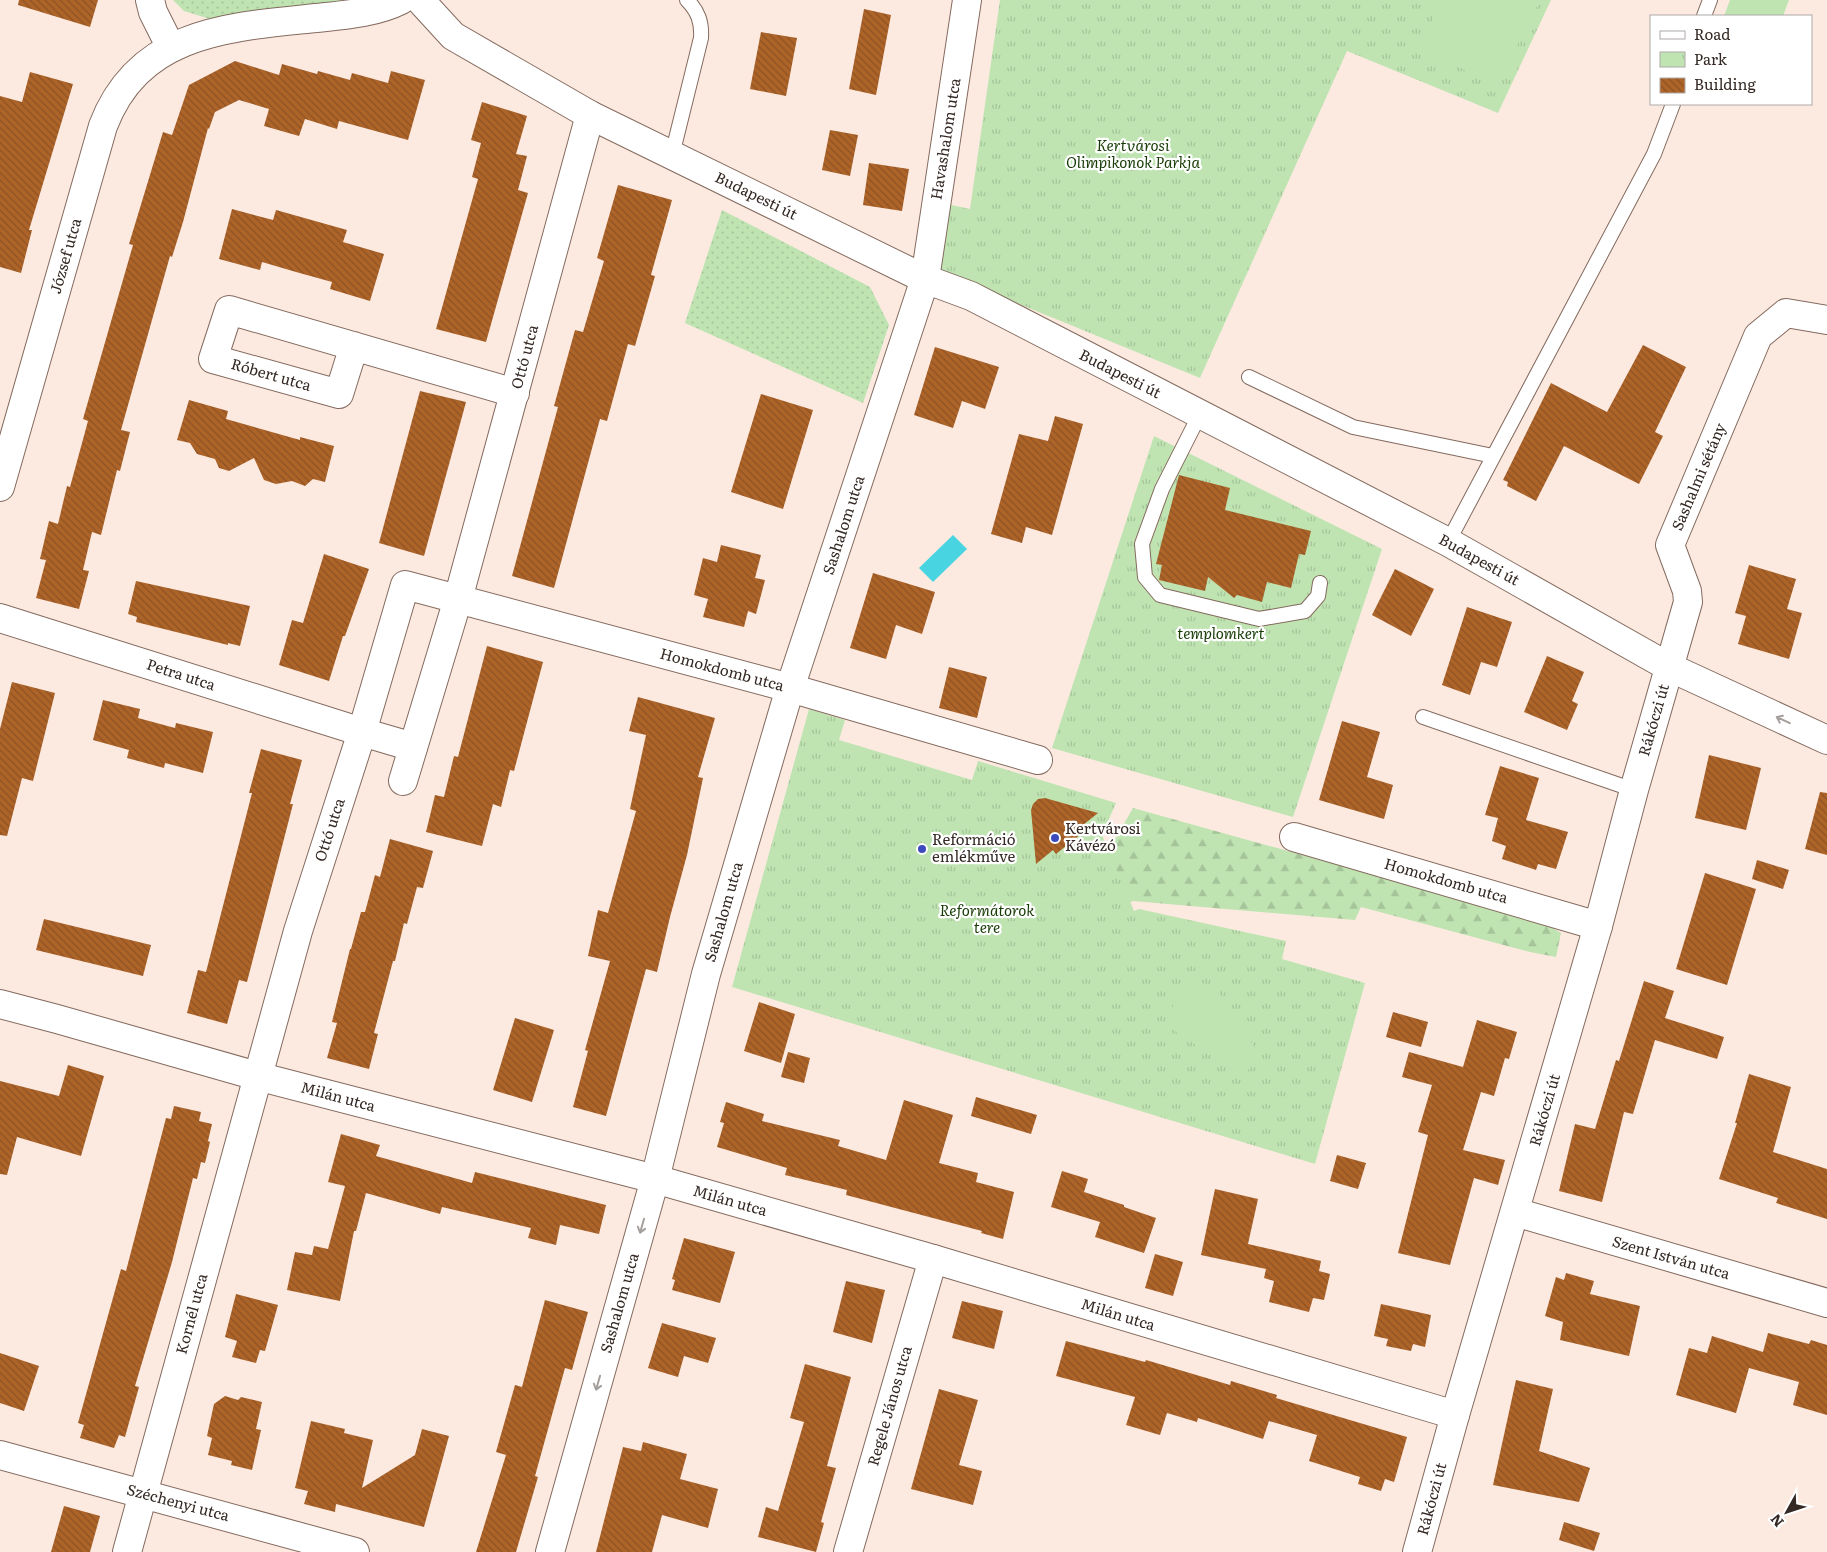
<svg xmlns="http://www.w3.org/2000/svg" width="1827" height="1552" font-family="Literata,serif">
<defs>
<pattern id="grass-dots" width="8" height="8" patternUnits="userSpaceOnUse" patternTransform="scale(1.25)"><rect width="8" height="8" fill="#bfe4b2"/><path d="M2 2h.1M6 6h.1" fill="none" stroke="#a5c499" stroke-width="1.8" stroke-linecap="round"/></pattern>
<pattern id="forest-firs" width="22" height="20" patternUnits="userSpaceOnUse" patternTransform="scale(1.25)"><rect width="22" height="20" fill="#bfe4b2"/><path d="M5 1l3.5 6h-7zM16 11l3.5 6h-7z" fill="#a5c499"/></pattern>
<pattern id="park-tufts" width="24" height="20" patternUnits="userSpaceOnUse" patternTransform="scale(1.25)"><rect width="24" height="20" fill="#bfe4b2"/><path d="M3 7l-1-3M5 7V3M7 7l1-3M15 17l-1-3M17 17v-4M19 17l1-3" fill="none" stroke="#a5c499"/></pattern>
<pattern id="building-back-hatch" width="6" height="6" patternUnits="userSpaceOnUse" patternTransform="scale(1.25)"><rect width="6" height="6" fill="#ad6429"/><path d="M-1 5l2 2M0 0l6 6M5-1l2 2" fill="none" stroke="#8e5223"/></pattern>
</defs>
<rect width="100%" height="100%" fill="#fceae1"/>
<g fill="url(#grass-dots)">
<path d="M173 0H363L210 19 184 11Z"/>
<path d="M722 210 870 287 889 325 863 403 685 323Z"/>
</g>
<path fill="url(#forest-firs)" d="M1133 808 1543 922 1561 933 1556 957 1530 952 1361 907 1355 920 1133 901 1062 933 1096 841H1114Z"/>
<g fill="url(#park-tufts)">
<path d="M1000 0H1551L1498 113 1347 51 1200 378 929 267 942 203 970 209Z"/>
<path d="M1154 436 1382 549 1293 817 1052 748Z"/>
<path d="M809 709 845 720 839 740 972 780 978 761 1116 803 1102 835 1134 911 1139 909 1286 941 1282 959 1365 983 1315 1164 732 987Z"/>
</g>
<g fill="#bfe4b2">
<path d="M1443 0H1540L1497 85 1418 48Z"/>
<path d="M1730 0H1789L1783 16H1724Z"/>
<path d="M1202 983 1210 985 1220 994 1257 1051C1257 1063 1253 1068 1242 1073L1233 1069 1176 1032C1161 1010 1181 990 1202 983Z"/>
</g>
<path fill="#48d4e1" d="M953 535 967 549 933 582 919 568Z"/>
<g fill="url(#building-back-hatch)">
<path d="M19 0H98L90 27 18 5Z"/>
<path d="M864 9 891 15 876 95 849 89Z"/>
<path d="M761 32 797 38 786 96 750 89Z"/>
<path d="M235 61 279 75 282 64 317 74 318 71 350 80 352 73 388 83 391 71 425 80 408 140 339 121 337 129 305 119 299 136 264 126 269 109 239 100 215 112 209 129 208 128 183 222 172 257 170 256 121 430 130 432 120 471 117 470 101 535 92 532 83 570 89 571 79 609 36 598 46 560 40 559 49 521 58 524 67 486 70 487 88 421 83 419 133 245 129 244 163 132 172 135 189 85Z"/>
<path d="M30 72 73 84 29 230H32L21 273 0 267V96L22 102Z"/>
<path d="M482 102 527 116 516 154 527 156 518 190 528 193 486 342 436 329 478 179 472 177 481 143 471 140Z"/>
<path d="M830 130 858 135 850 176 822 170Z"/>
<path d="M869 163 909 169 902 211 863 205Z"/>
<path d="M618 185 672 200 651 275 655 276 635 346 628 344 607 421 600 419 554 588 512 576 558 407 554 406 575 330 583 332 604 261 597 258Z"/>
<path d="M232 209 273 220 276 210 347 230 343 242 384 254 370 301 330 289 332 282 296 272 262 262 260 270 219 259Z"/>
<path d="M1643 345 1686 367 1655 432 1663 436 1639 484 1564 446 1536 501 1507 486 1508 482 1503 480 1551 383 1607 412Z"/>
<path d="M935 347 999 367 985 409 962 401 953 428 914 415Z"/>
<path d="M420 391 466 402 424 556 379 543Z"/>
<path d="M761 394 813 410 783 509 731 492Z"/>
<path d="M189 400 228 411 226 419 300 440V437L334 446 325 482 313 479 305 486 292 481 276 484 264 480 254 458 229 471 219 468 215 459 197 454 190 443 177 440Z"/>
<path d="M1055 416 1083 424 1052 535 1026 527 1022 543 991 534 1019 434 1048 441Z"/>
<path d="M1179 475 1230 488 1225 510 1311 531 1305 555 1299 554 1291 588 1267 582 1262 602 1237 595 1234 598 1208 577 1205 591 1159 580 1162 565 1156 564Z"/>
<path d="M721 545 761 555 755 578 765 580 756 614 748 611 744 627 703 617 708 599 694 595 703 558 717 562Z"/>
<path d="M324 554 369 569 345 636H343L329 681 279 665 292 620 303 623Z"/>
<path d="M1749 565 1796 579 1787 609 1802 613 1789 659 1738 644 1746 616 1735 613Z"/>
<path d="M1395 569 1434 589 1411 636 1372 615Z"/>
<path d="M873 573 935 592 922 634 896 625 886 659 850 648Z"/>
<path d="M136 581 250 606 240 646 228 643V645L136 622 137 617 128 614Z"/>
<path d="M1467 607 1512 622 1497 667 1481 662 1470 695 1442 685Z"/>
<path d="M487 646 543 662 514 771 510 770 501 807 493 804 482 846 426 832 435 795 444 797 454 756 458 757Z"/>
<path d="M1547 656 1584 672 1572 701 1578 704 1567 730 1524 712Z"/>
<path d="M949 667 987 677 977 718 939 708Z"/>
<path d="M12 682 55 693 33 781 22 778 7 836 0 835V729Z"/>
<path d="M638 697 715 718 698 777 703 778 687 855 670 917 657 972 646 969 606 1116 573 1107 588 1051 585 1050 610 961 588 956 598 910 608 913 636 811 630 809 646 735 629 731Z"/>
<path d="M103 700 140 709 138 718 175 728 176 723 213 732 203 773 165 763 164 768 127 758 129 750 93 740Z"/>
<path d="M1342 721 1380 732 1367 777 1393 785 1384 819 1319 800Z"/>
<path d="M261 749 302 760 290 804H293L247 982 239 980 227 1024 187 1013 198 970 206 972 252 793H249Z"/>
<path d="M1709 755 1761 768 1746 830 1695 818Z"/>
<path d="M1500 766 1539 778 1526 820 1568 832 1556 869 1538 864 1536 870 1502 859 1506 846 1492 841 1498 818 1485 815Z"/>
<path d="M1820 792 1827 793V855L1805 849Z"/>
<path d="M1045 798 1098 813 1083 825 1087 829 1056 854 1053 850 1036 864 1031 810 1033 804 1038 799Z"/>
<path d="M390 839 433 851 423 888 417 887 407 924 404 923 395 961H393L374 1033 378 1034 369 1069 327 1058 337 1023 332 1022 350 949H351L361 912H365L375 875 380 877Z"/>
<path d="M1757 860 1789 870 1783 889 1752 879Z"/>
<path d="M1705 873 1756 889 1727 985 1676 969Z"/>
<path d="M44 919 151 945 143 976 36 950Z"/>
<path d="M1644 981 1674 991 1665 1018 1724 1037 1717 1059 1655 1040 1633 1114 1624 1112 1602 1202 1559 1191 1575 1124 1595 1129 1616 1060 1619 1061Z"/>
<path d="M759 1002 795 1014 781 1063 744 1051Z"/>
<path d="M1393 1012 1428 1022 1421 1047 1386 1037Z"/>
<path d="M515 1018 554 1030 532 1102 493 1090Z"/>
<path d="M1477 1020 1517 1032 1509 1059 1505 1058 1494 1096 1481 1092 1463 1150 1505 1160 1498 1185 1474 1178 1450 1265 1398 1253 1428 1135 1418 1132 1432 1085 1402 1077 1409 1052 1463 1067Z"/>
<path d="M788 1052 810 1058 804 1083 781 1077Z"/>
<path d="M68 1065 104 1076 81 1156 17 1137 7 1175 0 1174V1081L59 1096Z"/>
<path d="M1749 1074 1791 1087 1773 1152 1827 1169V1219L1776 1203 1778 1198 1719 1179 1737 1123H1735Z"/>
<path d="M976 1097 1037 1115 1031 1134 971 1116Z"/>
<path d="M904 1100 953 1115 939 1163 978 1173 976 1182 1014 1192 1003 1239 981 1233 982 1231 846 1195 847 1190 785 1175 787 1168 717 1147 724 1123 720 1122 726 1102 764 1114 762 1121 840 1140 838 1146 886 1160Z"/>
<path d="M174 1106 201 1112 199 1121 212 1124 208 1141 210 1142 205 1163 201 1162 197 1179 193 1178 172 1262 135 1386 139 1387 125 1437 119 1435 114 1448 80 1438 84 1425 78 1423 121 1269 126 1271 166 1118 171 1119Z"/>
<path d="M341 1134 380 1145 376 1156 472 1183 475 1172 606 1205 599 1234 560 1225 556 1245 528 1238 531 1228 442 1207 440 1214 366 1193 356 1231H354L340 1301 287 1290 295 1252 312 1255 314 1246 328 1249 345 1186 328 1182Z"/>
<path d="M1337 1155 1366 1163 1358 1189 1330 1181Z"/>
<path d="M1062 1171 1088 1179 1084 1192 1124 1205V1207L1156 1218 1144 1253 1095 1237 1100 1222 1051 1207Z"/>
<path d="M1215 1189 1258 1199 1248 1244 1321 1261 1319 1271 1330 1274 1324 1300 1313 1298 1309 1312 1269 1302 1274 1281 1264 1278 1266 1269 1201 1255Z"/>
<path d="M684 1238 735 1252 720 1303 672 1290 675 1280 672 1279Z"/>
<path d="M1155 1254 1183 1262 1173 1296 1145 1288Z"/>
<path d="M1566 1273 1594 1281 1590 1294 1640 1306 1629 1356 1560 1340 1563 1322 1545 1316 1556 1277 1564 1280Z"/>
<path d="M846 1281 885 1290 872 1343 833 1332Z"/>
<path d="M236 1294 278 1305 265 1351 260 1350 256 1363 232 1357 237 1341 225 1337Z"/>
<path d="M545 1300 588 1312 572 1370 565 1368 535 1476 538 1477 516 1552H476L506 1455 496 1452 515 1385 522 1387Z"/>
<path d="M962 1301 1003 1311 994 1349 952 1338Z"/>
<path d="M1381 1304 1431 1315 1425 1347 1413 1344 1411 1351 1386 1346 1388 1339 1374 1336Z"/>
<path d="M662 1323 716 1338 708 1363 684 1356 678 1377 648 1368Z"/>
<path d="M1768 1333 1809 1344 1811 1340 1827 1345V1415L1793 1405 1799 1382 1749 1368 1736 1413 1676 1395 1689 1348 1707 1353 1712 1336 1763 1352Z"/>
<path d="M1066 1341 1145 1362 1146 1360 1230 1385 1231 1381 1277 1395 1276 1398 1407 1437 1394 1482 1385 1479 1381 1491 1358 1484 1360 1477 1309 1461 1317 1435 1269 1421 1263 1439 1198 1418 1197 1422 1167 1413 1160 1435 1126 1425 1135 1397 1056 1376Z"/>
<path d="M0 1353 39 1366 24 1411 0 1403Z"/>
<path d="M805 1364 851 1377 827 1466 836 1468 821 1522 824 1523 816 1552 758 1537 766 1507 778 1511 804 1422 790 1418Z"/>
<path d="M1516 1380 1553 1389 1539 1451 1590 1468 1579 1502 1493 1485Z"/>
<path d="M939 1389 978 1400 959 1465 982 1471 973 1505 911 1489Z"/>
<path d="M225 1396 238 1400 241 1397 262 1402 256 1429 261 1430 252 1470 231 1465 232 1461 208 1455 212 1438 207 1436 214 1404Z"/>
<path d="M311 1421 345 1429 344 1433 373 1440 362 1488 415 1455 422 1429 449 1436 424 1527 336 1504 335 1512 304 1504 308 1491 295 1488Z"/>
<path d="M643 1442 687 1454 680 1479 718 1489 708 1528 662 1515 652 1552H596L623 1447 641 1451Z"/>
<path d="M64 1506 100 1516 90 1552H51Z"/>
<path d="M1564 1522 1600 1533 1594 1551 1559 1540Z"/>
</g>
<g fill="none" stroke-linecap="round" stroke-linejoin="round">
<defs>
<g id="service">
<path d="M1704 16 1710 0"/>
<path d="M672 155 701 38C702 22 698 11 687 0"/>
<path d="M1249 377 1353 427 1493 456"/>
<path d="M1200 414 1162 489 1142 544 1145 577 1160 595 1259 619 1305 611 1318 596 1320 583"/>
<path d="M1448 542 1654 154 1673 104"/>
<path d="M1423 717 1634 790"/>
</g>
<g id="minor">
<path d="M150 0 153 12 171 48"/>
<path d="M420 0 453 36 590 115 925 279 971 296 1448 542 1669 667 1827 740"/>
<path d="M354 346 339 394 213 359 229 310 515 393"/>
<path d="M0 618 362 732 413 747"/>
<path d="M403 781 458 599 590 115"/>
<path d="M1294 837 1598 926"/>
<path d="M0 1004 57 1019 257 1076 655 1179 933 1259 1455 1415"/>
<path d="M1515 1212 1827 1303"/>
<path d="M0 1455 355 1552"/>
<path d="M127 1552 298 931 362 732 405 585 790 688 1038 760"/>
<path d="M550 1552 655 1179 706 974 790 688 925 279 967 0"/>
<path d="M848 1552 933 1259"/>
<path d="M1417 1552 1455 1415 1598 926 1634 790 1688 602 1687 591 1670 545 1758 336 1786 313 1827 320"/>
</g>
<path id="tertiary" d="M0 487 103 126C139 31 229 27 316 18 345 15 375 13 401 0"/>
</defs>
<use href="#service" stroke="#846a5e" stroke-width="16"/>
<use href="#minor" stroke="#846a5e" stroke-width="30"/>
<use href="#tertiary" stroke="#846a5e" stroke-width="30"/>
<use href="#service" stroke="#fff" stroke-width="14"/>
<use href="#minor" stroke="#fff" stroke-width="28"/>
<use href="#tertiary" stroke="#fff" stroke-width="28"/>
</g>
<defs><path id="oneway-shaft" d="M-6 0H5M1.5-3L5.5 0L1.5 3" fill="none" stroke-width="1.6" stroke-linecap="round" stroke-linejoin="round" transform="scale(1.25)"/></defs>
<g stroke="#a49f9c">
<use href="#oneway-shaft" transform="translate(1783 720) rotate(-155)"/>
<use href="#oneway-shaft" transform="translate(642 1226) rotate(106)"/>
<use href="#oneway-shaft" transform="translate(598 1383) rotate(106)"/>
</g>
<g fill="#3d4abe" stroke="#fff" stroke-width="2">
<circle cx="1055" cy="838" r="5"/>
<circle cx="922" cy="849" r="5"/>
</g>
<g text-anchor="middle" stroke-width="4.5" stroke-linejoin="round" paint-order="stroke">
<g font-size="15" fill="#342924" stroke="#fff">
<text transform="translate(946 139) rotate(-81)" y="5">Havashalom utca</text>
<text transform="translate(756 196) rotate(26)" y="5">Budapesti út</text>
<text transform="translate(66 256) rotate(-74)" y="5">József utca</text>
<text transform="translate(525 357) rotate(-75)" y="5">Ottó utca</text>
<text transform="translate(1120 374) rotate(27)" y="5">Budapesti út</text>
<text transform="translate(271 375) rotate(16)" y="5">Róbert utca</text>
<text transform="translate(1699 477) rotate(-67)" y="5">Sashalmi sétány</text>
<text transform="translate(844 525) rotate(-72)" y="5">Sashalom utca</text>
<text transform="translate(1479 560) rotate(29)" y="5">Budapesti út</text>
<text transform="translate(722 670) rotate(15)" y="5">Homokdomb utca</text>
<text transform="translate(181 675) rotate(18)" y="5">Petra utca</text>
<text transform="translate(1654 720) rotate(-74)" y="5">Rákóczi út</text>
<text transform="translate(330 830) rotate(-72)" y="5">Ottó utca</text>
<text transform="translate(1446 881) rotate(16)" y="5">Homokdomb utca</text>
<text transform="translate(724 912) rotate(-74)" y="5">Sashalom utca</text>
<text transform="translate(338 1097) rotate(15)" y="5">Milán utca</text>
<text transform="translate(1545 1110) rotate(-74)" y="5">Rákóczi út</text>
<text transform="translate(730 1201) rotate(16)" y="5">Milán utca</text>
<text transform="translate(1671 1258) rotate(16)" y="5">Szent István utca</text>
<text transform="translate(620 1303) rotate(-74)" y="5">Sashalom utca</text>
<text transform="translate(192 1314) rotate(-75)" y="5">Kornél utca</text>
<text transform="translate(1118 1315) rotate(17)" y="5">Milán utca</text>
<text transform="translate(890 1406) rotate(-74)" y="5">Regele János utca</text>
<text transform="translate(1432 1499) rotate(-75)" y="5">Rákóczi út</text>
<text transform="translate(178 1503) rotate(15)" y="5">Széchenyi utca</text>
</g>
<g font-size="15" font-style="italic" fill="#173b05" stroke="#fff">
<text x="1133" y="151">Kertvárosi<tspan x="1133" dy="17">Olimpikonok Parkja</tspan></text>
<text x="1221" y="639">templomkert</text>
<text x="987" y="916">Reformátorok<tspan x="987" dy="17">tere</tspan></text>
</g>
<g font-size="15" fill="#342924" stroke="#fff" text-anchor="start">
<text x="1065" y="834">Kertvárosi<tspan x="1065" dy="17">Kávézó</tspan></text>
<text x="932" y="845">Reformáció<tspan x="932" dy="17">emlékműve</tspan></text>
</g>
</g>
<rect x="1650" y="15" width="162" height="90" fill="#ffffff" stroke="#aea9a7"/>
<rect x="1660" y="31" width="25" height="8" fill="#ffffff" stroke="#aea9a7"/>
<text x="1694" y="40" font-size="15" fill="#342924">Road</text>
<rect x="1660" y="52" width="25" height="15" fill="url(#park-tufts)" stroke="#aea9a7"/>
<text x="1694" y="65" font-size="15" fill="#342924">Park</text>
<rect x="1660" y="78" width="25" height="15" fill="url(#building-back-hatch)" stroke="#aea9a7"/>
<text x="1694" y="90" font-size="15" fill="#342924">Building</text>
<g transform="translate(1787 1512) rotate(230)" stroke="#ffffff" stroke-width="4" paint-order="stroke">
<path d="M0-4L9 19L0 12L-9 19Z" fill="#342924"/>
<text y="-8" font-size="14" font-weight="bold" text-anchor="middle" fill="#342924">N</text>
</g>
</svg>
